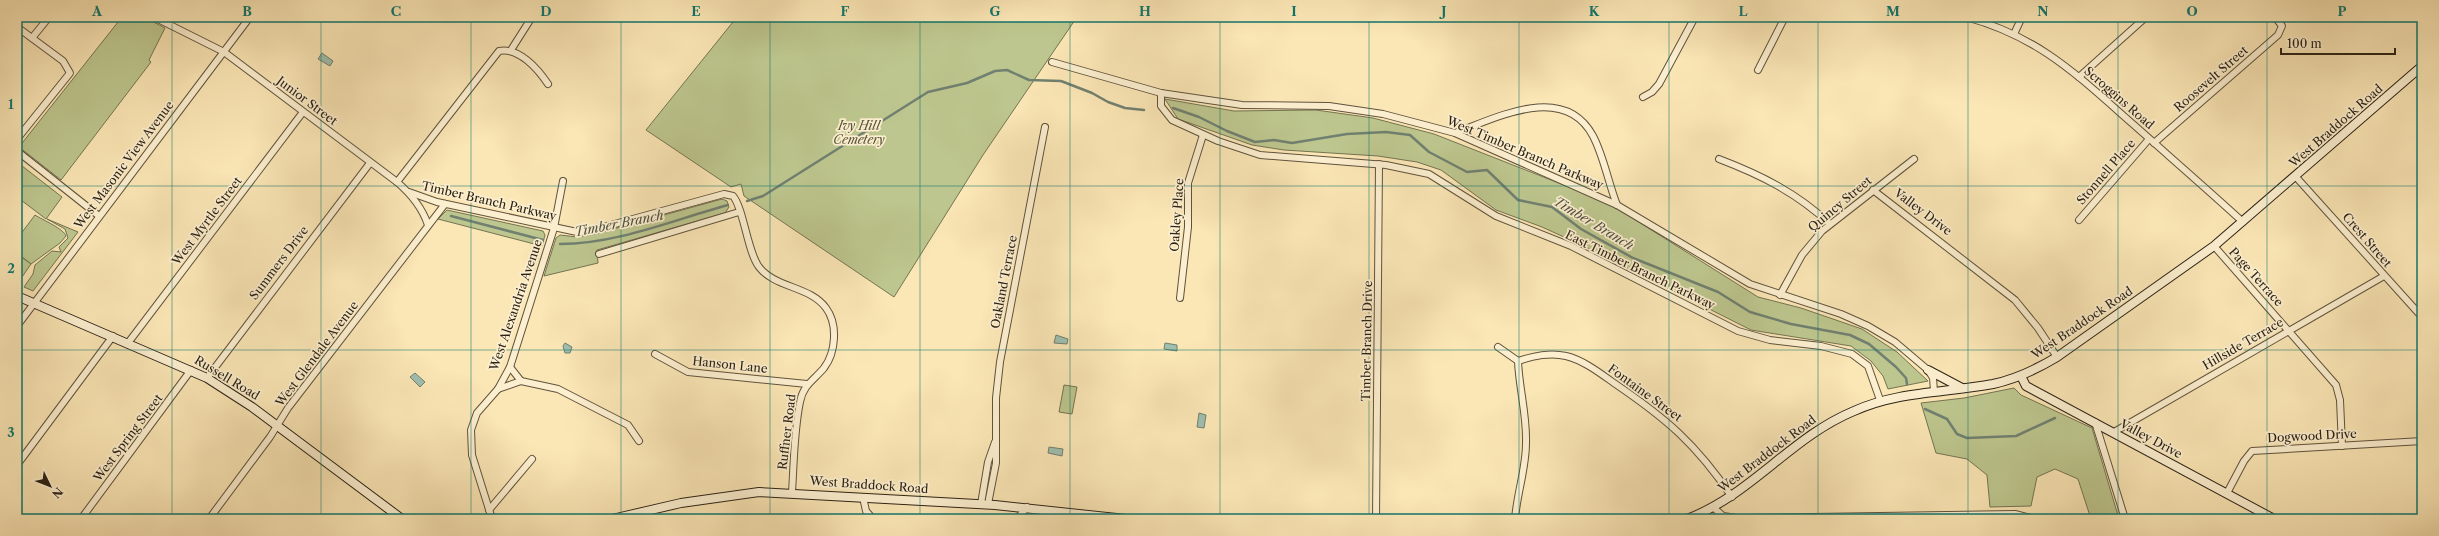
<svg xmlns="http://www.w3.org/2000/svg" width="2439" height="536" font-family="'Libre Caslon Text',serif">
<rect width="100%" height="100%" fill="#fbe6b5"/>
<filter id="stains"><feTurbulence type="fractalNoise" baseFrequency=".005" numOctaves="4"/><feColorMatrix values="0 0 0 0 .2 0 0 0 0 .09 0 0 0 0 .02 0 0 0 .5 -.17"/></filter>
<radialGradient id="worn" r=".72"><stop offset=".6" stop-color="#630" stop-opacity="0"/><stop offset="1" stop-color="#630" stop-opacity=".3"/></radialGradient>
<g fill="#bdc68e" stroke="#747452">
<path d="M122 17H144L165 28 149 60 151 62 61 180 19 147Z"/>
<path d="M737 17H1077L983 155 894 297 744 196 741 184 731 187 646 130Z"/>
<path d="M1165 99 1234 111 1316 110 1373 118 1434 134 1607 202 1758 297 1801 308 1862 329 1897 352 1928 381 1888 389 1883 376 1871 361 1851 346 1751 330 1588 248 1542 227 1496 210 1441 170 1417 162 1378 156 1284 150 1252 145 1178 119Z"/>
<path d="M17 162 62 197 46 219 17 197Z"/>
<path d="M722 199 727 201 729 207 725 213 597 250 598 263 544 276 556 238 560 235 577 237 595 234Z"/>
<path d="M447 210 543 231 545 235 542 246 438 219Z"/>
<path d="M35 215C43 220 64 229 66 236L60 243 31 264 17 253V239Z"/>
<path d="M47 219 78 232 33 291 24 287 33 274 35 265 52 251 61 252 59 247 68 238 65 229Z"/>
<path d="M17 254 31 264 22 277 17 274Z"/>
<path d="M1064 385 1077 387 1072 414 1059 412Z"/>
<path d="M2014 388 2021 395 2092 428 2119 519H2091L2078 479 2055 469 2037 477 2031 506 1990 507 1987 475 1967 459 1936 453 1921 403 1964 398Z"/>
</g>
<g fill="#9fbfaf" stroke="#718071">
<path d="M322 53 333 61 330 66 318 59Z"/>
<path d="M1056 335 1068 339 1067 344 1054 343Z"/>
<path d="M565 343 572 347 570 353H565L563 346Z"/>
<path d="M1165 343 1177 345V351L1164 349Z"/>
<path d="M415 373 425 382 420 387 410 377Z"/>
<path d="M1199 413 1206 415 1204 428 1197 427Z"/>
<path d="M1049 447 1063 449 1062 456 1048 453Z"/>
</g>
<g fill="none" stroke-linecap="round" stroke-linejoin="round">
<g stroke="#718071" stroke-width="2.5">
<path d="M1173 108 1199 117 1227 131 1255 142 1274 140 1292 143 1347 134 1386 132 1410 135 1429 152 1467 172 1487 170 1518 200 1552 207 1581 229 1633 258 1718 292 1750 312 1791 324 1850 335 1869 344 1896 367 1906 378 1907 384"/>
<path d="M747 201 763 196 928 92 967 83 995 71 1007 70 1029 80 1061 81 1092 93 1108 102 1125 108 1144 110"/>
<path d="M451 216 543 240"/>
<path d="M560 244C617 244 673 220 728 205"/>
<path d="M1925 409 1947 419 1957 434 1967 438 2016 436 2055 418"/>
</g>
<defs>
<g id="street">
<path d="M154 17 224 52 397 182C411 194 422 207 428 225"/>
<path d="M1966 17C2040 37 2078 76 2134 125 2170 157 2207 189 2243 222"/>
<path d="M17 27 63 61 70 73 17 139"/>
<path d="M2014 34 2022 17"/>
<path d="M32 38 49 17"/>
<path d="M511 50 532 17"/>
<path d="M1052 62 1161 93 1242 105 1329 106 1383 114 1455 133 1617 205 1750 284 1841 314 1868 326 1895 342 1928 370 1933 378 1934 391"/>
<path d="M1758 70 1785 17"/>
<path d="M2079 77 2146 17"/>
<path d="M1161 93V106L1172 120 1218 141 1260 155 1386 165 1429 174 1496 216 1571 246 1738 331 1770 340 1821 346 1852 354 1868 366 1880 400"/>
<path d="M1643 97 1652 92 1659 84 1695 17"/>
<path d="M1455 133C1496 118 1564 82 1593 136 1604 157 1608 182 1617 205"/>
<path d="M2154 143 2278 35 2282 26 2275 17"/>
<path d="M17 151 99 216"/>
<path d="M1719 159C1761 175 1797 193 1830 224"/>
<path d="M2296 177 2422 317"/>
<path d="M397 182 499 51C519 47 538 69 548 84"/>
<path d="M1873 190 2015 300 2038 328 2057 357"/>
<path d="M409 192 437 202 577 232 589 231 724 194 733 196C744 209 747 251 759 267 775 288 810 286 826 308 838 324 836 352 824 368 814 380 803 385 800 402 794 431 794 462 792 492"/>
<path d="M2079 220 2149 139"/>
<path d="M2214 246 2336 385 2340 400 2342 446"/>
<path d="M599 254 739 212"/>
<path d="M1780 295 1802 255 1822 231 1914 159"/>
<path d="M1180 298 1188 227V183L1203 135"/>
<path d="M17 326 250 17"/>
<path d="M128 343 303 112"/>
<path d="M1498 347 1518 361C1519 388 1527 415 1526 443 1526 469 1517 493 1515 519"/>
<path d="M655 354 688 372 807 384"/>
<path d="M1518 361C1534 356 1550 352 1566 356 1583 360 1600 373 1614 383 1667 419 1696 444 1732 497"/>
<path d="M510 367 521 381"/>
<path d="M207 378 370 163"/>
<path d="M498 389 521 381 558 389 628 425 639 441"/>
<path d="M2095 422 2125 519"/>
<path d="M2114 432 2384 276"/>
<path d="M17 465 113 336"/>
<path d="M2227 493 2244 461 2252 451 2422 441"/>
<path d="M863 497 866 511 873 519"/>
<path d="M981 504 988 462 995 442"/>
<path d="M988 504 996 463V398L1000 362 1045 127"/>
<path d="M1714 508 1723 516 1737 518 2015 514 2035 519"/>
<path d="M489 510 532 459"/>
<path d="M81 519 191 370"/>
<path d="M209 519 270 437 288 408 445 204"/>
<path d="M492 519 472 455 471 430 477 413 498 389 510 367 554 228 563 181"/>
<path d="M1017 519 1027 507"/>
<path d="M1376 519 1379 164"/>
</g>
<g id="secondary">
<path d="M17 296 207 378 252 407 402 519"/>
<path d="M1928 370 1962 388"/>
<path d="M2021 376 2026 386 2274 519"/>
<path d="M612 519 681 503 759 492 995 505 1126 519"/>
<path d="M1687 519C1751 495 1791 437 1854 411 1898 391 1945 393 1993 384 2016 379 2037 369 2057 357L2214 246 2422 66"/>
</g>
</defs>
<use href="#street" stroke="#60533d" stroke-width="8"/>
<use href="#secondary" stroke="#2c2215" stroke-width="10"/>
<use href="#street" stroke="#fcefcf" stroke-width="6"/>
<use href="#secondary" stroke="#fcefcf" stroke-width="8"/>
</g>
<path fill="none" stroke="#0f766e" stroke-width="1" stroke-opacity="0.55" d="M172 17V519M321 17V519M471 17V519M621 17V519M770 17V519M920 17V519M1070 17V519M1220 17V519M1369 17V519M1519 17V519M1669 17V519M1818 17V519M1968 17V519M2118 17V519M2267 17V519M17 186H2422M17 350H2422"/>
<g text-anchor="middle" stroke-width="3.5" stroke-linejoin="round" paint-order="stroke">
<g font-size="12" fill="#2c2215" stroke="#fcefcf">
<text transform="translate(2211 79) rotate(-41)" y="4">Roosevelt Street</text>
<text transform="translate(2119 98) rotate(41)" y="4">Scroggins Road</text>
<text transform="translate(307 101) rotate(37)" y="4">Junior Street</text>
<text transform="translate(2336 126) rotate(-41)" y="4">West Braddock Road</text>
<text transform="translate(1525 153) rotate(23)" y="4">West Timber Branch Parkway</text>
<text transform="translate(124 165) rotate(-53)" y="4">West Masonic View Avenue</text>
<text transform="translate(2106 172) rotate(-49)" y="4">Stonnell Place</text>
<text transform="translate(489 201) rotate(13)" y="4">Timber Branch Parkway</text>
<text transform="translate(1840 204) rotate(-40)" y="4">Quincy Street</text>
<text transform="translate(1923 212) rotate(37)" y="4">Valley Drive</text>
<text transform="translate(1177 215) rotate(-86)" y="4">Oakley Place</text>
<text transform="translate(207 221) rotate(-53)" y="4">West Myrtle Street</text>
<text transform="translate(2367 240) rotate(49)" y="4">Crest Street</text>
<text transform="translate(279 263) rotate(-53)" y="4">Summers Drive</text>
<text transform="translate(1640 270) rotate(26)" y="4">East Timber Branch Parkway</text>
<text transform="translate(2256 277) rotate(48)" y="4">Page Terrace</text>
<text transform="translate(1004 282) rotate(-79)" y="4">Oakland Terrace</text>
<text transform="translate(516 305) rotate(-71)" y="4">West Alexandria Avenue</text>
<text transform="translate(2082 323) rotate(-34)" y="4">West Braddock Road</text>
<text transform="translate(1367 341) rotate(-89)" y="4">Timber Branch Drive</text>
<text transform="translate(2243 344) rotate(-30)" y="4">Hillside Terrace</text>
<text transform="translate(317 354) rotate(-53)" y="4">West Glendale Avenue</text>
<text transform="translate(730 365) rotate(6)" y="4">Hanson Lane</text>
<text transform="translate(227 378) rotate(31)" y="4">Russell Road</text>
<text transform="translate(1645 393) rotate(36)" y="4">Fontaine Street</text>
<text transform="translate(787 432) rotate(-83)" y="4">Ruffner Road</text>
<text transform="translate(2312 436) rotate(-3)" y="4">Dogwood Drive</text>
<text transform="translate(128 438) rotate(-53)" y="4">West Spring Street</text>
<text transform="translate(2151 439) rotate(28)" y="4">Valley Drive</text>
<text transform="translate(1767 454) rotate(-37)" y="4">West Braddock Road</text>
<text transform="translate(869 485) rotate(4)" y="4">West Braddock Road</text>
</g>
<g font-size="12" font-style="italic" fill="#585339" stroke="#fcefcf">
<text x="859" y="130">Ivy Hill<tspan x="859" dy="14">Cemetery</tspan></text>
</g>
<g font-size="13" font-style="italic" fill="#4e5143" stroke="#fcefcf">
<text transform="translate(619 223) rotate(-11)" y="5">Timber Branch</text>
<text transform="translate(1594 223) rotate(31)" y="5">Timber Branch</text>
</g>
</g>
<rect width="2439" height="536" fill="none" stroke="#fbe6b5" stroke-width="44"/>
<g transform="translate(50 486) rotate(133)" stroke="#fcefcf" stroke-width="3" paint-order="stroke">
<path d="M0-3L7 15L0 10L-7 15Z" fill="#2c2215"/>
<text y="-6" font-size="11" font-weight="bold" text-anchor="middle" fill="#2c2215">N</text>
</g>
<path d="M2281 48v6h114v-6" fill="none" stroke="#2c2215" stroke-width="2"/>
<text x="2287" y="48" font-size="12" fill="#2c2215" stroke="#fcefcf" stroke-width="3" paint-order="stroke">100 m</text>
<rect x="22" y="22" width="2395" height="492" fill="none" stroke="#0f766e" stroke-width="1.5"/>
<g font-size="13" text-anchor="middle" font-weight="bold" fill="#0f766e">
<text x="97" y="16">A</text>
<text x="247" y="16">B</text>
<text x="396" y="16">C</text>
<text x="546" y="16">D</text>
<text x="696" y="16">E</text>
<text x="845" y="16">F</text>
<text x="995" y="16">G</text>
<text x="1145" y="16">H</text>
<text x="1294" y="16">I</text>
<text x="1444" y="16">J</text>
<text x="1594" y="16">K</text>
<text x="1743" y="16">L</text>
<text x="1893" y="16">M</text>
<text x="2043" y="16">N</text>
<text x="2192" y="16">O</text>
<text x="2342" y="16">P</text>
<text x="11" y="109">1</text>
<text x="11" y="273">2</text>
<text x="11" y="437">3</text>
</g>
<rect width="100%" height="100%" filter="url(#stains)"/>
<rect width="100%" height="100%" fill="url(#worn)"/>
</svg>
